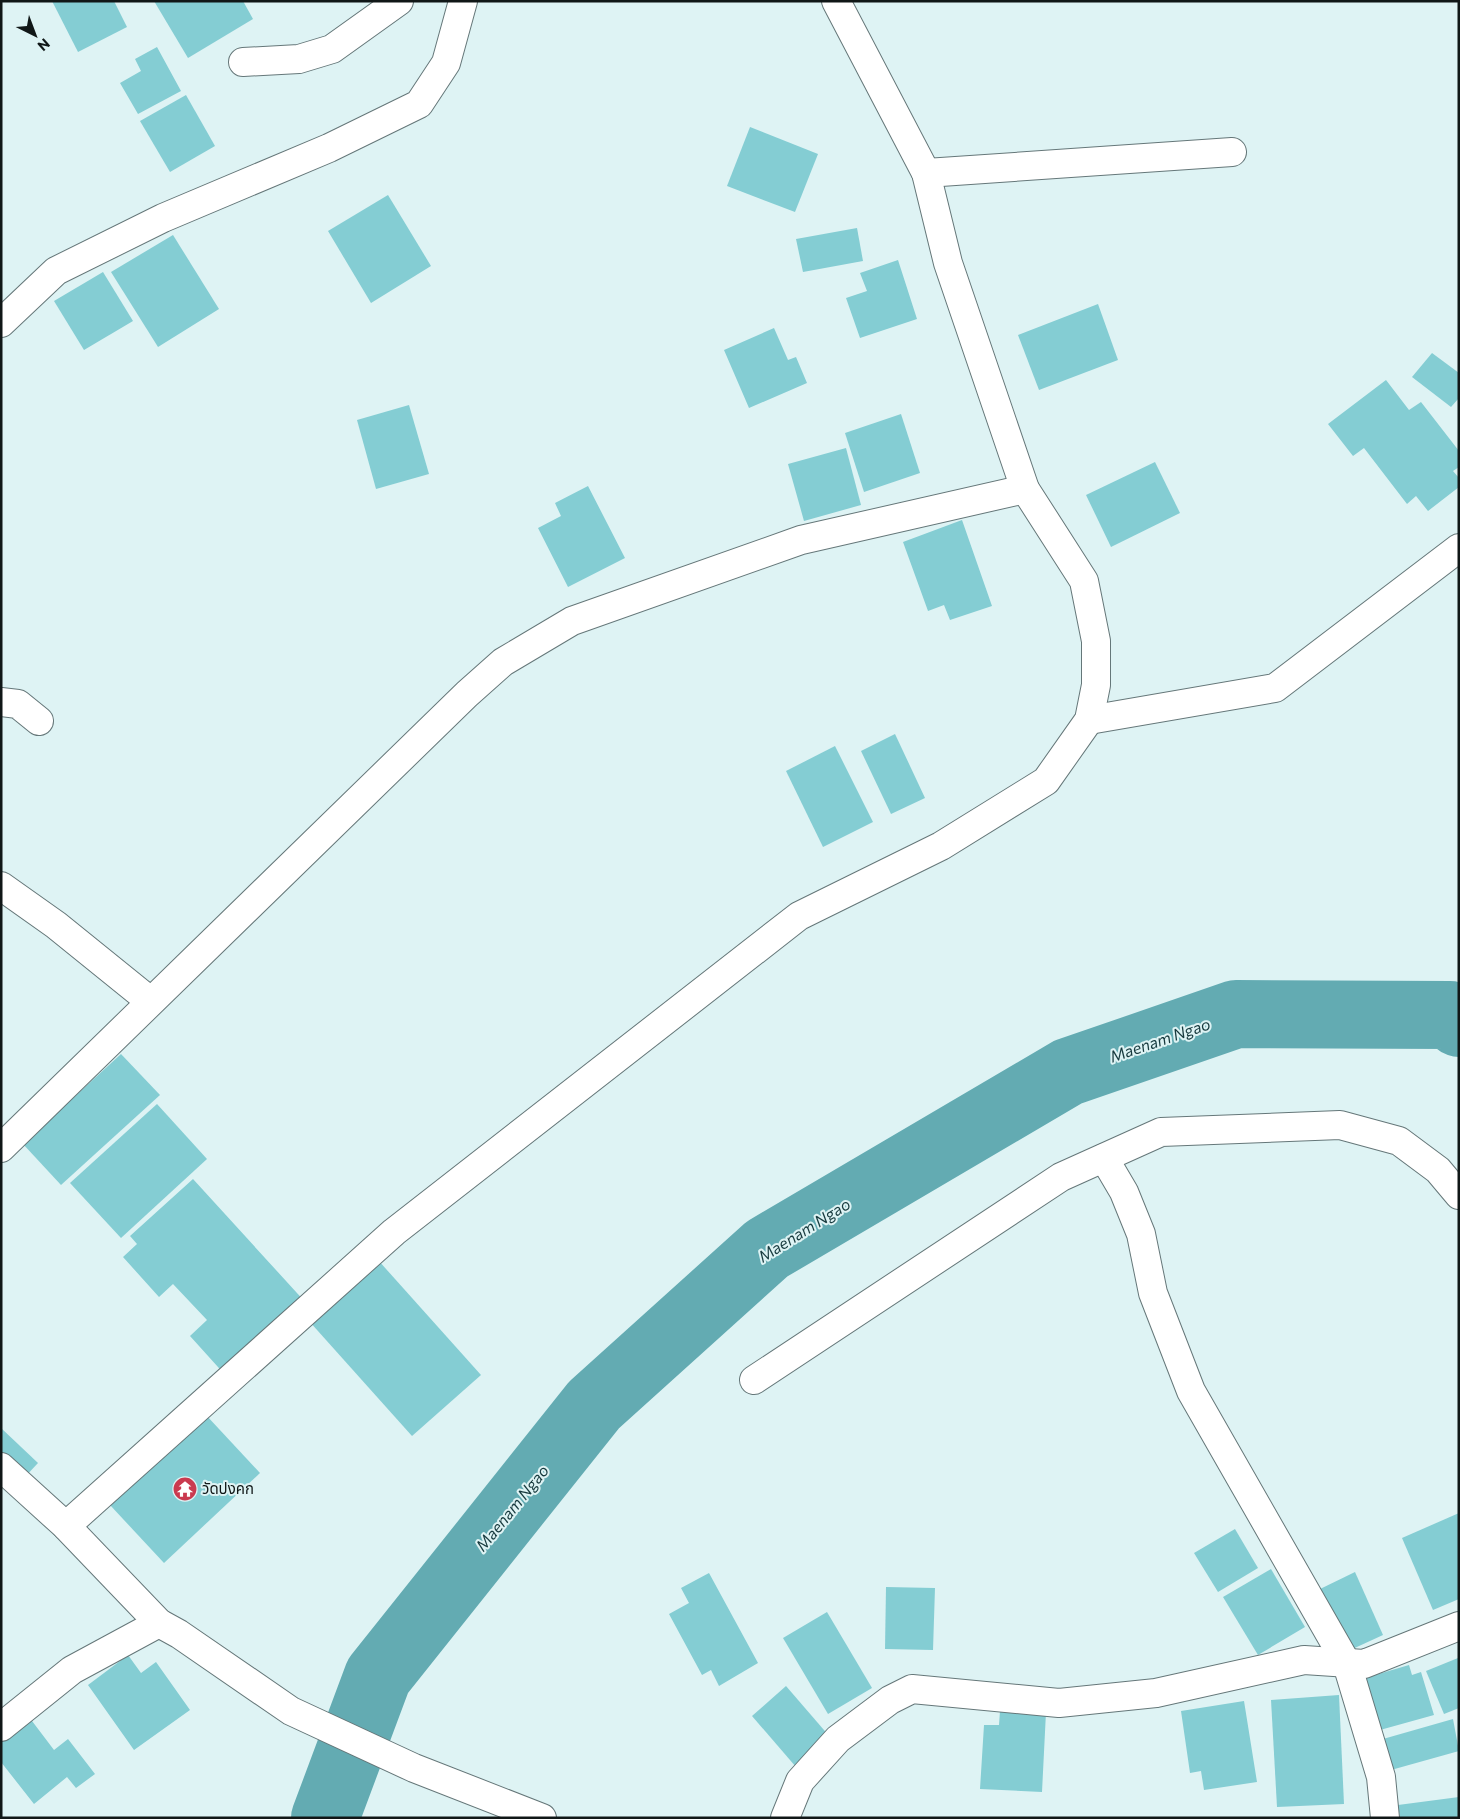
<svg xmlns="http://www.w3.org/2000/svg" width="1460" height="1819" font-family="Commissioner,'Noto Sans Thai',sans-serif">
<rect width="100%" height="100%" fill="#def3f4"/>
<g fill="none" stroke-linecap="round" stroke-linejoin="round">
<path stroke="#63abb2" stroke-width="68" d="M325 1818 378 1676 594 1405 767 1249 1068 1072 1236 1014 1450 1015 1459 1023"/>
</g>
<g fill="#84cdd3">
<path d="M52 1H114L127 27 78 52Z"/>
<path d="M154 1H243L253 19 188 58Z"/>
<path d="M157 47 181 91 138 114 120 83 141 71 135 59Z"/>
<path d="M186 95 215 146 170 172 140 121Z"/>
<path d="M750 127 818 154 795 212 727 186Z"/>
<path d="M388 195 431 266 371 303 328 231Z"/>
<path d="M857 228 863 261 803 272 796 239Z"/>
<path d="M173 235 219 309 158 347 111 272Z"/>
<path d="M898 260 917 319 860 338 846 298 867 291 860 273Z"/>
<path d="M103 272 133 321 84 350 54 301Z"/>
<path d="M1098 304 1118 360 1039 390 1018 335Z"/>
<path d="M774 328 788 360 796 357 807 383 749 408 724 350Z"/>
<path d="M1432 353 1459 373V398L1451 407 1412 377Z"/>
<path d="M1386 380 1409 410 1421 402 1459 451V467L1453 471 1459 478V487L1428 511 1416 496 1407 504 1364 448 1353 456 1328 424Z"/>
<path d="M409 405 429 474 376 489 357 420Z"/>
<path d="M901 414 920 473 864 492 845 433Z"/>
<path d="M846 448 861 505 804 521 788 464Z"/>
<path d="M1155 462 1180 513 1111 547 1086 495Z"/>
<path d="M588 486 625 558 568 587 538 528 561 516 555 503Z"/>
<path d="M962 520 992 606 950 620 944 605 928 611 903 542Z"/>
<path d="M895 734 925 798 891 814 861 751Z"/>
<path d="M835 746 873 822 823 847 786 771Z"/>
<path d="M121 1054 160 1095 61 1185 23 1144Z"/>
<path d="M157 1104 207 1159 121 1238 70 1183Z"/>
<path d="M193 1179 307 1304 227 1377 190 1336 207 1320 173 1284 159 1297 123 1257 137 1244 130 1236Z"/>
<path d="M378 1260 481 1375 412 1436 309 1321Z"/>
<path d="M206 1415 260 1473 164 1563 110 1505Z"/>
<path d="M1 1428 38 1463 23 1479 1 1458Z"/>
<path d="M1459 1513V1599L1433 1610 1402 1538Z"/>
<path d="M1235 1529 1258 1568 1218 1592 1194 1553Z"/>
<path d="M1271 1569 1305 1627 1258 1655 1223 1597Z"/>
<path d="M1355 1572 1383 1635 1346 1652 1318 1590Z"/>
<path d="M709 1573 758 1663 719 1686 711 1670 702 1675 669 1614 689 1603 681 1588Z"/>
<path d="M886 1587 935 1588 933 1650 885 1649Z"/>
<path d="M827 1612 872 1688 828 1714 783 1638Z"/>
<path d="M128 1655 141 1673 156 1662 190 1710 134 1750 88 1685Z"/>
<path d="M1458 1658 1459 1708 1444 1714 1426 1671Z"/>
<path d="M1409 1665 1412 1675 1421 1672 1434 1715 1380 1730 1365 1678Z"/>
<path d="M786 1686 830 1737 796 1767 752 1716Z"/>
<path d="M1339 1695 1344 1804 1277 1807 1271 1700Z"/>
<path d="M1244 1701 1257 1782 1204 1790 1201 1771 1190 1773 1181 1711Z"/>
<path d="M1000 1711 1046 1712 1042 1792 980 1789 984 1725H999Z"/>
<path d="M29 1717 54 1750 68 1739 95 1774 76 1788 67 1777 34 1804 1 1762V1738Z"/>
<path d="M1453 1719 1459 1751 1391 1770 1383 1739Z"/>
<path d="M1459 1797V1818H1400L1398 1805Z"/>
</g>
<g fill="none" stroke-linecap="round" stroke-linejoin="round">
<defs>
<g id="minor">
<path d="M243 62 299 59 332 49 399 1"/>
<path d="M926 173 1232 152"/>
<path d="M1 323 56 271 163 218 329 148 419 104 446 63 463 1"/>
<path d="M1 702 18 704 39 721"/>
<path d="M1089 720 1275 688 1459 548"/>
<path d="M1 886 56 925 150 1001"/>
<path d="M1 1148 467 694 503 662 572 621 801 540 1025 489"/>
<path d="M1104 1158 1124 1192 1141 1234 1153 1293 1191 1391 1347 1664 1381 1777 1385 1818"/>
<path d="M754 1380 1061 1177 1161 1132 1340 1125 1399 1141 1438 1170 1459 1195"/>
<path d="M1 1467 66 1526 159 1623 179 1634 291 1711 414 1768 542 1818"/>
<path d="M66 1526 394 1232 799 916 941 846 1046 781 1089 720 1096 685V641L1084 581 1025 489 948 263 926 173 836 1"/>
<path d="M1 1727 72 1670 159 1623"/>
<path d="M785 1818 800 1781 838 1739 890 1700 912 1689 1059 1703 1156 1693 1304 1660 1364 1664 1459 1626"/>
</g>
</defs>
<use href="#minor" stroke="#657779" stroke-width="30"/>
<use href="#minor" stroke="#fff" stroke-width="28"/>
</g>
<defs>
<symbol id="temple-disc" viewBox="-11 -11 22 22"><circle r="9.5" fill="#ca3a4f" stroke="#def3f4"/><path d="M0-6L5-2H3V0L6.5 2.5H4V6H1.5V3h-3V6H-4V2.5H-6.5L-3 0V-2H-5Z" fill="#fff"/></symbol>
</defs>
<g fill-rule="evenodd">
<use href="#temple-disc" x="171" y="1475" width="28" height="28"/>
</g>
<g text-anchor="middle" stroke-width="4" stroke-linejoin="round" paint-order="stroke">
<g font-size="15" fill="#101717" stroke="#def3f4" text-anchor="start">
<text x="202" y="1494">วัดปงคก</text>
</g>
<g font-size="16" font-style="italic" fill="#173a3e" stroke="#def3f4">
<text transform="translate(1160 1040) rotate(-19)" y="6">Maenam Ngao</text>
<text transform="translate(804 1230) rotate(-32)" y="6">Maenam Ngao</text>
<text transform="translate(512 1508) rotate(-51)" y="6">Maenam Ngao</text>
</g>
</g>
<rect width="1460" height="1819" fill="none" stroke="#101717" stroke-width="5"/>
<g transform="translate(35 35) rotate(138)" stroke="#def3f4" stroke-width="4" paint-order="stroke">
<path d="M0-4L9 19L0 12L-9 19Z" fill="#101717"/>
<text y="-8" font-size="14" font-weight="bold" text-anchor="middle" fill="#101717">N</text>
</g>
</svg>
